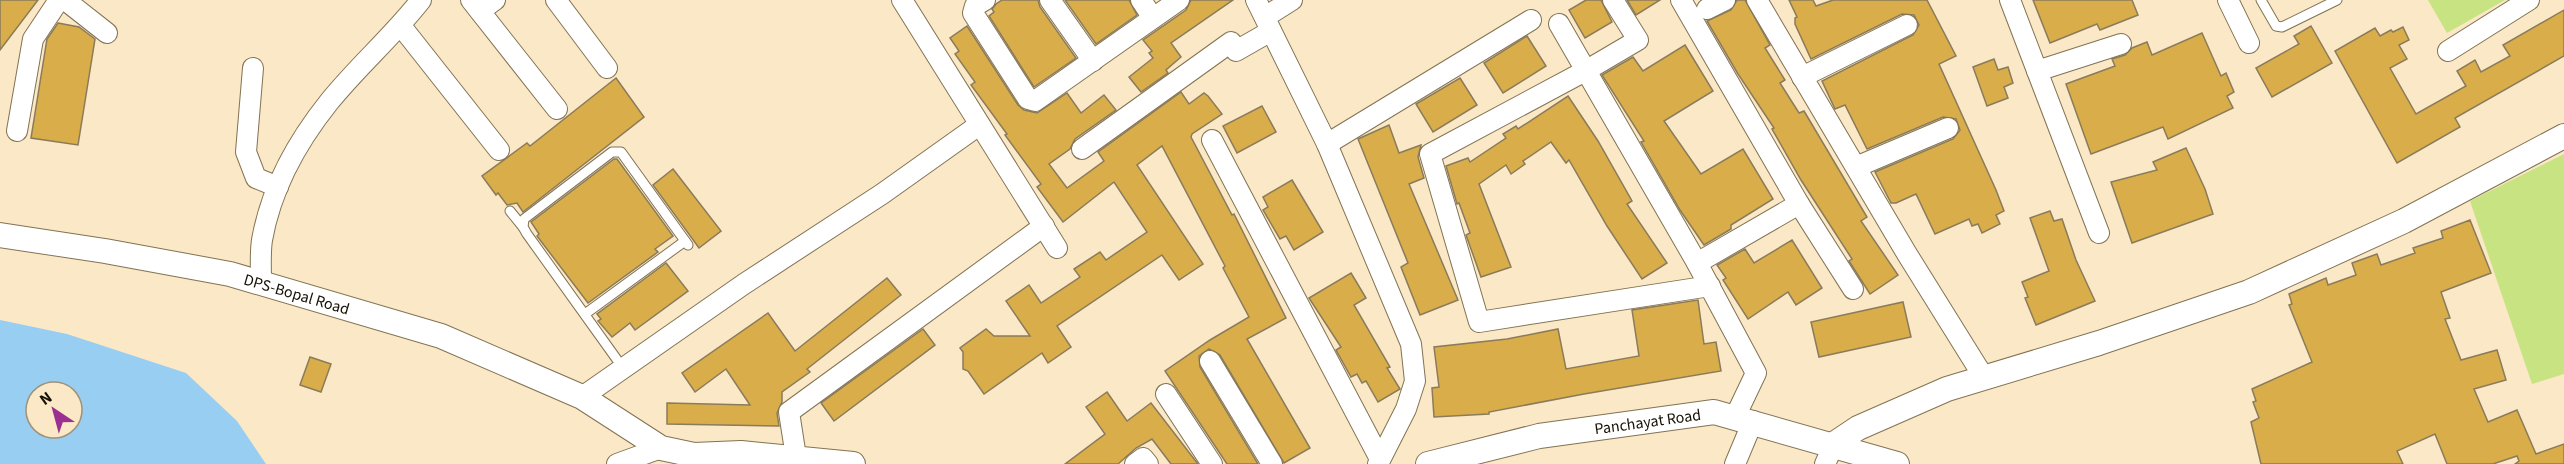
<svg xmlns="http://www.w3.org/2000/svg" width="2564" height="464" font-family="'Source Sans 3',sans-serif">
<rect width="100%" height="100%" fill="#fae8c6"/>
<g fill="#c8e381">
<path d="M2428 0H2505L2447 33Z"/>
<path d="M2564 154V374L2532 384 2470 201Z"/>
</g>
<path fill="#97cef2" fill-rule="evenodd" d="M0 320 67 334 186 373 237 421 266 464H0ZM36 392H72V428H36Z"/>
<g fill="#d9ad49" stroke="#8a7b5b" stroke-width="1.5">
<path d="M0 0H38L0 50Z"/>
<path d="M1002 0H1038L1040 7 1076 58 1034 87 989 16 994 12 992 9 996 4Z"/>
<path d="M1065 0H1129L1137 15 1096 44Z"/>
<path d="M1191 0H1233L1171 43 1181 57 1166 70 1168 73 1141 92 1129 77 1153 58 1149 53 1152 51 1143 40 1186 10Z"/>
<path d="M1586 0H1601L1612 22 1585 38 1569 10Z"/>
<path d="M1627 0H1660L1636 15Z"/>
<path d="M1737 0H1745L1770 45 1765 48 1785 80 1780 83 1799 113 1804 111 1867 217 1861 221 1898 275 1870 294 1849 261 1852 259 1801 180 1772 129 1774 128 1738 74 1707 21 1731 10Z"/>
<path d="M1789 0H1813L1816 6 1833 0H1927L1956 56 1939 64 1996 190 2004 211 1996 215 2000 224 1982 233 1978 224 1972 226 1969 219 1935 234 1916 194 1896 203H1891L1875 172 1953 139 1960 130 1956 119 1943 117 1867 149 1845 105 1835 109 1822 81 1913 35 1919 25 1914 15 1902 14 1811 59 1795 24V18L1797 17Z"/>
<path d="M2033 0H2132L2138 15 2100 30 2097 24 2050 43Z"/>
<path d="M2564 10V56L2455 118 2460 127 2397 163 2335 51 2375 28 2380 36 2391 30 2393 32 2403 27 2409 40 2399 45 2407 59 2390 68 2416 114 2466 86 2457 71 2475 60 2481 72 2510 56 2503 45Z"/>
<path d="M58 23 79 27 95 39 78 145 31 138 47 39Z"/>
<path d="M967 26 1018 105 1024 110 1037 113 1067 93 1081 113 1104 95 1116 110 1075 139 1070 149 1049 164 1067 188 1104 161 1098 152 1181 92 1189 104 1204 93 1208 96 1222 114 1192 134 1191 137 1232 215 1234 214 1286 318 1247 339 1310 448 1284 463 1220 355 1209 349 1199 356 1200 367 1258 464H1227L1165 371 1210 340 1249 317 1223 268 1225 266 1162 146 1137 165 1203 264 1179 280 1162 255 1057 326 1071 347 1048 363 1042 353 984 394 968 371 963 369V352L960 348 986 329 994 336H1030L1006 301 1029 285 1041 303 1080 277 1074 269 1100 252 1106 260 1147 232 1114 182 1063 222 1037 187 1041 184 1005 135 1007 134 971 85 975 82 955 54 959 51 950 38Z"/>
<path d="M2311 26 2332 63 2272 97 2256 68 2299 44 2294 36Z"/>
<path d="M2202 33 2221 76 2226 73 2234 92 2227 96 2233 108 2168 139 2163 127 2091 154 2066 84 2115 66 2112 59 2125 55 2132 48 2147 42 2152 55Z"/>
<path d="M1527 36 1546 66 1503 93 1484 63Z"/>
<path d="M1685 45 1713 91 1664 121 1701 174 1743 149 1773 199 1731 225V229L1704 245 1680 210 1641 142 1644 141 1602 75 1633 57 1643 71Z"/>
<path d="M1994 59 1998 70 2008 67 2013 83 2004 87 2008 98 1987 106 1973 67Z"/>
<path d="M616 78 644 117 523 212 517 203 507 205 498 193 496 195 482 176 527 143 530 146Z"/>
<path d="M1460 78 1477 105 1433 132 1416 104Z"/>
<path d="M1568 96 1598 141 1632 201 1627 204 1667 263 1642 279 1607 226 1569 160 1566 163 1551 142 1523 161 1525 164 1511 174 1506 165 1479 184 1511 267 1481 277 1466 235 1470 233 1459 203 1457 204 1446 166 1468 158 1470 162 1506 138 1503 134 1516 126 1518 129Z"/>
<path d="M1262 106 1276 132 1237 153 1223 126Z"/>
<path d="M1389 125 1399 153 1421 145 1418 157 1424 178 1409 184 1458 300 1420 315 1401 267 1408 263 1358 139Z"/>
<path d="M2186 148 2205 189 2213 214 2132 243 2111 182 2157 170 2153 162Z"/>
<path d="M614 159H617L673 236 655 249 658 252 588 303 537 236 539 234 531 222Z"/>
<path d="M673 169 721 231 699 248 653 185Z"/>
<path d="M1292 180 1323 232 1294 250 1286 236 1280 239 1263 210 1268 207 1263 197Z"/>
<path d="M2050 211 2054 221 2062 219 2076 260 2095 301 2036 325 2025 298 2028 297 2022 282 2049 271 2030 218Z"/>
<path d="M2470 220 2491 273 2441 292 2450 318 2445 319 2461 360 2497 350 2506 380 2474 389 2488 422 2517 410 2536 454 2564 444V464H2515L2519 461 2517 456 2493 464H2447L2435 434 2397 451 2403 464H2261L2251 422 2259 418 2253 402 2256 401 2252 389 2312 362 2289 305 2292 304 2289 294 2326 278 2328 285 2356 275 2352 263 2377 254 2381 265 2415 253 2413 248 2443 238 2441 231Z"/>
<path d="M1792 240 1822 288 1796 305 1788 292 1748 319 1723 280 1726 278 1717 265 1745 249 1754 263Z"/>
<path d="M666 263 688 291 635 330 630 323 612 337 598 321 601 319 597 314Z"/>
<path d="M1351 273 1366 298 1354 305 1390 367 1387 368 1400 389 1378 402 1366 381 1362 383 1357 374 1351 377 1336 350 1341 347 1309 298Z"/>
<path d="M887 278 901 295 807 369 810 372 782 392V402L777 413 779 426 667 424V403L750 405 726 369 695 392 682 373 768 313 795 351Z"/>
<path d="M1698 300 1704 344 1716 342 1721 371 1584 394 1489 412V414L1434 417 1432 388 1439 387 1434 347 1507 339 1558 329 1566 369 1639 356 1632 310Z"/>
<path d="M1903 302 1911 337 1819 357 1811 322Z"/>
<path d="M923 329 935 345 834 421 821 403Z"/>
<path d="M310 357 331 364 321 392 300 385Z"/>
<path d="M1107 392 1127 421 1151 403 1198 464H1171L1152 439 1136 448 1118 464H1065L1105 434 1086 407Z"/>
</g>
<g fill="none" stroke-linecap="round" stroke-linejoin="round">
<defs>
<g id="service">
<path d="M2261 0 2276 26 2282 27 2337 0"/>
<path d="M510 211 523 227"/>
<path d="M585 314 685 241"/>
<path d="M623 368 527 234 523 227 524 219 612 152H621L688 245"/>
</g>
<g id="minor">
<path d="M65 0 107 33"/>
<path d="M471 0 557 109"/>
<path d="M556 0 607 68"/>
<path d="M902 0 1057 248"/>
<path d="M985 0 975 6 973 13 1028 99 1035 101 1179 0"/>
<path d="M1050 0 1093 61"/>
<path d="M1141 0 1153 18"/>
<path d="M1256 0 1327 144 1411 344 1415 381 1406 409 1378 464"/>
<path d="M1613 0 1638 40 1587 70 1430 154 1479 322 1710 286"/>
<path d="M1681 0 1799 204 1853 289"/>
<path d="M1757 0 1907 254 1983 376"/>
<path d="M2010 0 2099 233"/>
<path d="M2228 0 2249 43"/>
<path d="M1707 9 1725 0"/>
<path d="M480 11 495 0"/>
<path d="M1265 17 1292 0"/>
<path d="M1559 24 1697 263 1756 373 1735 417"/>
<path d="M401 26 499 150"/>
<path d="M2448 51 2529 0"/>
<path d="M253 68 246 152 256 178 278 187"/>
<path d="M2037 71 2121 44"/>
<path d="M1802 77 1907 25"/>
<path d="M17 131 33 39 59 0"/>
<path d="M1212 140 1380 459"/>
<path d="M1327 144 1531 20"/>
<path d="M1082 149 1231 42 1236 51 1271 31"/>
<path d="M1856 167 1948 128"/>
<path d="M1697 263 1799 204"/>
<path d="M261 281C261 268 260 253 262 240 271 189 297 142 329 102 358 66 393 36 421 0"/>
<path d="M1210 361 1272 464"/>
<path d="M1166 394 1212 464"/>
<path d="M582 397 744 284 882 194 979 125"/>
<path d="M796 457 789 412 1044 226"/>
<path d="M617 464 661 448"/>
<path d="M1135 464 1143 458 1148 464"/>
<path d="M1735 464 1753 421"/>
<path d="M1825 464 1834 444"/>
</g>
<g id="tertiary">
<path id="s1" d="M0 235 105 251 230 274 441 336 582 397 661 448 694 455 741 453 853 464"/>
<path d="M1834 444 1858 428 1947 389 2099 343 2249 292 2404 221 2564 136"/>
<path id="s2" d="M1428 464 1539 436 1714 412 1897 464"/>
</g>
</defs>
<use href="#service" stroke="#827353" stroke-width="11"/>
<use href="#minor" stroke="#827353" stroke-width="22"/>
<use href="#tertiary" stroke="#827353" stroke-width="26"/>
<use href="#service" stroke="#fff" stroke-width="9"/>
<use href="#minor" stroke="#fff" stroke-width="20"/>
<use href="#tertiary" stroke="#fff" stroke-width="24"/>
</g>
<g text-anchor="middle" stroke-width="4.5" stroke-linejoin="round" paint-order="stroke">
<g font-size="16" fill="#161105" stroke="#fae8c6">
<text dy="6" stroke="none"><textPath href="#s1" startOffset="303">DPS-Bopal Road</textPath></text>
<text dy="6" stroke="none"><textPath href="#s2" startOffset="224">Panchayat Road</textPath></text>
</g>
</g>
<g transform="translate(54 410) rotate(324)"><circle r="28" fill="#fae8c6" stroke="#9f9279" stroke-width="1.5"/>
<path d="M0-4.5L10 22L0 15L-10 22Z" fill="#9c3091"/>
<text y="-9" font-size="16" font-weight="bold" text-anchor="middle" fill="#161105">N</text>
</g>
</svg>
